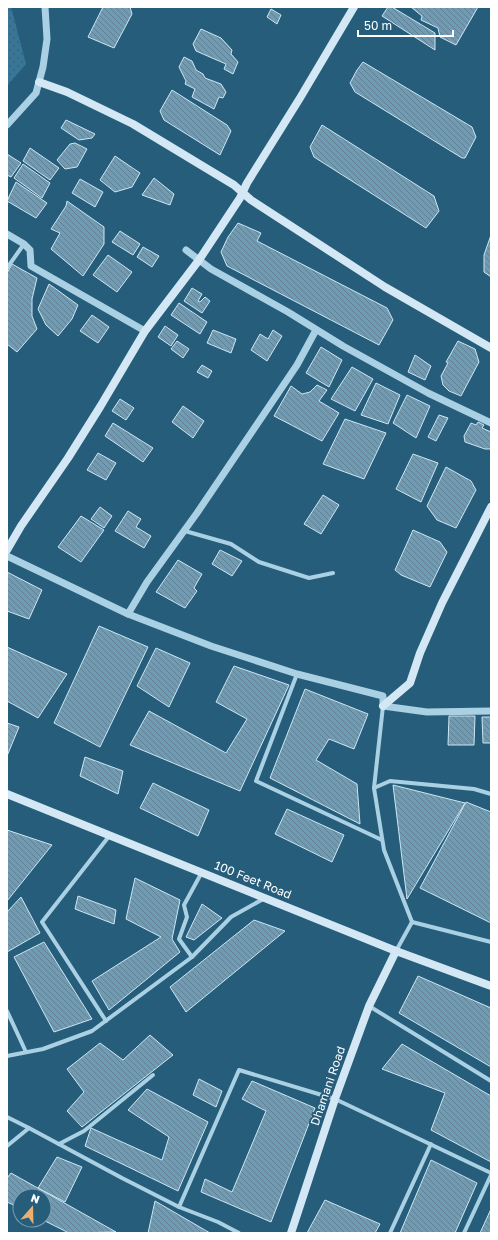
<svg xmlns="http://www.w3.org/2000/svg" width="498" height="1240" font-family="'Golos Text',sans-serif">
<defs>
<pattern id="park-dots" width="8" height="8" patternUnits="userSpaceOnUse"><rect width="8" height="8" fill="#377696"/><path d="M2 2h.1M6 6h.1" fill="none" stroke="#435f6d" stroke-width="1.8" stroke-linecap="round"/></pattern>
<pattern id="building-back-hatch" width="6" height="6" patternUnits="userSpaceOnUse"><rect width="6" height="6" fill="#6f9cb4"/><path d="M-1 5l2 2M0 0l6 6M5-1l2 2" fill="none" stroke="#638090"/></pattern>
</defs>
<rect width="100%" height="100%" fill="#265d7b"/>
<path fill="url(#park-dots)" d="M7 7H11L26 64 7 86Z"/>
<g fill="url(#building-back-hatch)" stroke="#cde6f3">
<path d="M103 7H130L132 14 114 48 88 37Z"/>
<path d="M388 7H392L435 33V50L382 16Z"/>
<path d="M411 7H478L456 45 440 37 438 28 421 20 422 16Z"/>
<path d="M271 9 281 15 277 24 267 17Z"/>
<path d="M201 29 221 38 232 50 231 54 238 62 233 74 224 69 226 64 196 51 193 44Z"/>
<path d="M184 57 192 61 196 70 203 74 205 78 221 84 226 92 223 98 219 97 214 109 192 97 195 89 185 84 186 81 179 67Z"/>
<path d="M363 62 472 127 476 137 465 158H462L355 92 350 83 357 70Z"/>
<path d="M172 90 227 125 231 131 220 155 164 120 160 111Z"/>
<path d="M66 120 95 134 92 138 79 140 61 128Z"/>
<path d="M322 125 434 196 439 211 426 228 314 157 310 147Z"/>
<path d="M75 143 87 149 77 167 65 169 57 160 70 144Z"/>
<path d="M30 148 59 168 50 180 23 161Z"/>
<path d="M7 154 21 163 11 177 7 175Z"/>
<path d="M115 156 140 173 132 187 115 192 100 180Z"/>
<path d="M23 164 50 183 42 198 14 178Z"/>
<path d="M154 178 174 194 170 205 142 195Z"/>
<path d="M80 179 103 192 95 207 72 193Z"/>
<path d="M16 182 47 203 36 218 7 201Z"/>
<path d="M67 201 104 227V244L83 276 51 249 60 233 51 229 66 206Z"/>
<path d="M238 223 261 233 257 241 387 308 393 320 379 345 227 266 221 252 228 237Z"/>
<path d="M120 231 140 244 133 255 112 242Z"/>
<path d="M491 235V277L484 272V255Z"/>
<path d="M143 247 159 256 152 267 137 257Z"/>
<path d="M108 255 132 272 117 292 93 275Z"/>
<path d="M12 264 37 278 32 299V316L37 329 17 352 7 344V273Z"/>
<path d="M49 284 78 305 72 319 58 336 46 325 38 309Z"/>
<path d="M192 288 202 294 198 301 200 302 205 297 210 301 202 313 184 301Z"/>
<path d="M179 303 207 322 200 334 171 315Z"/>
<path d="M92 315 109 327 98 343 80 331Z"/>
<path d="M165 326 178 335 171 346 158 337Z"/>
<path d="M213 330 236 339 231 353 207 343Z"/>
<path d="M273 330 282 336 267 361 251 350 260 334 268 339Z"/>
<path d="M177 341 189 349 183 358 171 349Z"/>
<path d="M458 341 475 349 479 362 461 396 449 391 443 385 441 376 448 363 446 362Z"/>
<path d="M321 347 342 360 329 387 306 373Z"/>
<path d="M415 355 431 366 425 380 408 372Z"/>
<path d="M202 365 212 371 208 378 197 372Z"/>
<path d="M352 367 373 379 355 411 331 399Z"/>
<path d="M376 383 400 395 388 424 361 415Z"/>
<path d="M317 385 327 390 319 401 339 413 322 441 274 416 291 386 302 394 310 392Z"/>
<path d="M407 395 430 406 416 438 393 423Z"/>
<path d="M120 399 134 408 126 420 112 411Z"/>
<path d="M183 406 204 421 193 438 172 422Z"/>
<path d="M439 415 448 418 436 441 428 437Z"/>
<path d="M345 419 386 433 364 479 323 464Z"/>
<path d="M478 422 484 425 482 428 491 432V449H485L465 442 464 436 471 423 476 425Z"/>
<path d="M113 423 153 448 143 462 105 436Z"/>
<path d="M98 453 116 463 106 480 87 470Z"/>
<path d="M413 454 438 463 421 502 396 489Z"/>
<path d="M446 467 471 481 476 490 456 528 437 520 427 506Z"/>
<path d="M323 495 339 505 321 534 304 524Z"/>
<path d="M100 507 112 516 104 528 91 519Z"/>
<path d="M128 511 141 519 136 527 151 536 144 548 115 531Z"/>
<path d="M81 516 104 530 81 562 58 547Z"/>
<path d="M413 530 440 542 447 552 430 587 401 575 395 570Z"/>
<path d="M220 550 242 561 232 576 212 564Z"/>
<path d="M178 560 202 574 194 588 197 591 185 608 156 592Z"/>
<path d="M7 572 42 590 29 619 7 611Z"/>
<path d="M99 626 148 647 100 747 54 723Z"/>
<path d="M7 647 67 674 38 718 7 701Z"/>
<path d="M156 648 190 663 169 707 137 686Z"/>
<path d="M234 666 289 685 240 791 130 745 149 711 226 753 247 719 216 702Z"/>
<path d="M305 689 368 714 354 749 329 739 316 760 357 784 360 824 270 778Z"/>
<path d="M449 716H475L474 745H448Z"/>
<path d="M482 717H491V743H483Z"/>
<path d="M7 723 19 727 7 756Z"/>
<path d="M85 757 123 771 118 794 80 776Z"/>
<path d="M153 783 209 810 198 836 140 808Z"/>
<path d="M393 785 465 803 407 899Z"/>
<path d="M466 802 491 812V923L420 888Z"/>
<path d="M287 809 344 835 332 862 275 834Z"/>
<path d="M7 830 52 845 7 901Z"/>
<path d="M135 878 180 900 172 939 180 952 109 1010 92 981 161 937 126 919Z"/>
<path d="M78 896 116 910 114 924 75 909Z"/>
<path d="M21 897 40 933 7 952V912Z"/>
<path d="M202 904 222 918 194 940 186 937Z"/>
<path d="M254 920 285 931 186 1012 170 987Z"/>
<path d="M44 942 92 1019 54 1032 14 957Z"/>
<path d="M418 976 491 1008V1067L399 1013Z"/>
<path d="M150 1035 173 1055 82 1127 67 1111 84 1092 67 1069 100 1043 123 1060Z"/>
<path d="M402 1044 491 1096V1162L431 1130 445 1093 382 1069Z"/>
<path d="M199 1079 222 1091 216 1107 193 1095Z"/>
<path d="M252 1081 315 1108 271 1222 201 1192 205 1179 232 1192 266 1111 242 1099Z"/>
<path d="M147 1089 208 1122 178 1191 85 1146 91 1128 162 1160 169 1137 128 1110Z"/>
<path d="M57 1157 82 1167 65 1202 38 1188Z"/>
<path d="M431 1160 477 1183 455 1233H400Z"/>
<path d="M11 1173 116 1232 69 1233 43 1220 44 1196H20V1208L7 1202V1178Z"/>
<path d="M325 1200 380 1224 375 1233H307Z"/>
<path d="M155 1201 210 1233H148Z"/>
<path d="M491 1209V1233H480Z"/>
</g>
<g fill="none" stroke-linecap="round" stroke-linejoin="round">
<g stroke="#aad0e4" stroke-width="4">
<path d="M7 268 24 244"/>
<path d="M185 531 231 544 259 562 309 578 333 573"/>
<path d="M297 674 256 781 382 840"/>
<path d="M383 706 374 788 384 850 412 922"/>
<path d="M374 788 390 781 474 789 491 794"/>
<path d="M412 922 491 942"/>
<path d="M396 951 412 922"/>
<path d="M192 957 231 917 265 898"/>
<path d="M369 1006 491 1081"/>
<path d="M7 1011 26 1052"/>
<path d="M106 1021 42 922 110 835"/>
<path d="M7 1056 43 1049 92 1031 192 957 179 939 187 917 184 905 202 872"/>
<path d="M7 1117 29 1128 122 1178 179 1207 218 1222 239 1233"/>
<path d="M59 1144 84 1131 153 1075"/>
<path d="M7 1146 29 1128"/>
<path d="M179 1207 239 1070 335 1099 491 1173"/>
<path d="M390 1233 431 1144"/>
<path d="M464 1233 491 1175"/>
</g>
<g stroke="#aad0e4" stroke-width="7">
<path d="M7 125 36 93 43 67 47 39 45 7"/>
<path d="M7 234 24 244 30 250 31 266 145 331"/>
<path d="M186 250 211 269 288 312 343 346 428 393 491 423"/>
<path d="M7 556 128 614 211 646 297 674 383 696V706L427 712 491 711"/>
<path d="M128 614 147 582 197 513 297 365 316 330"/>
</g>
<g stroke="#d3e8f4" stroke-width="8">
<path d="M39 82 67 92 133 124 234 185 251 200 385 287 491 348"/>
<path d="M7 550 21 526 68 458 100 407 145 331 199 260 240 198 247 183 300 98 354 7"/>
<path d="M383 706 410 683 420 653 442 603 491 507"/>
<path d="M7 794 396 951 491 986"/>
<path d="M291 1233 335 1099 369 1006 396 951"/>
</g>
</g>
<g text-anchor="middle" stroke-width="4" stroke-linejoin="round" paint-order="stroke">
<g font-size="12" fill="#fff" stroke="#265d7b">
<text transform="translate(253 880) rotate(22)" y="4">100 Feet Road</text>
<text transform="translate(328 1086) rotate(-71)" y="4">Dhamani Road</text>
</g>
</g>
<rect width="498" height="1240" fill="none" stroke="#ffffff" stroke-width="16"/>
<g transform="translate(32 1208) rotate(20)"><circle r="19" fill="#265d7b" stroke="#7d9eb0"/>
<path d="M0-3L7 15L0 10L-7 15Z" fill="#ecaf70"/>
<text y="-6" font-size="11" font-weight="bold" text-anchor="middle" fill="#ffffff">N</text>
</g>
<path d="M358 30v6h95v-6" fill="none" stroke="#ffffff" stroke-width="2"/>
<text x="364" y="30" font-size="12" fill="#ffffff" stroke="#265d7b" stroke-width="3" paint-order="stroke">50 m</text>
</svg>
